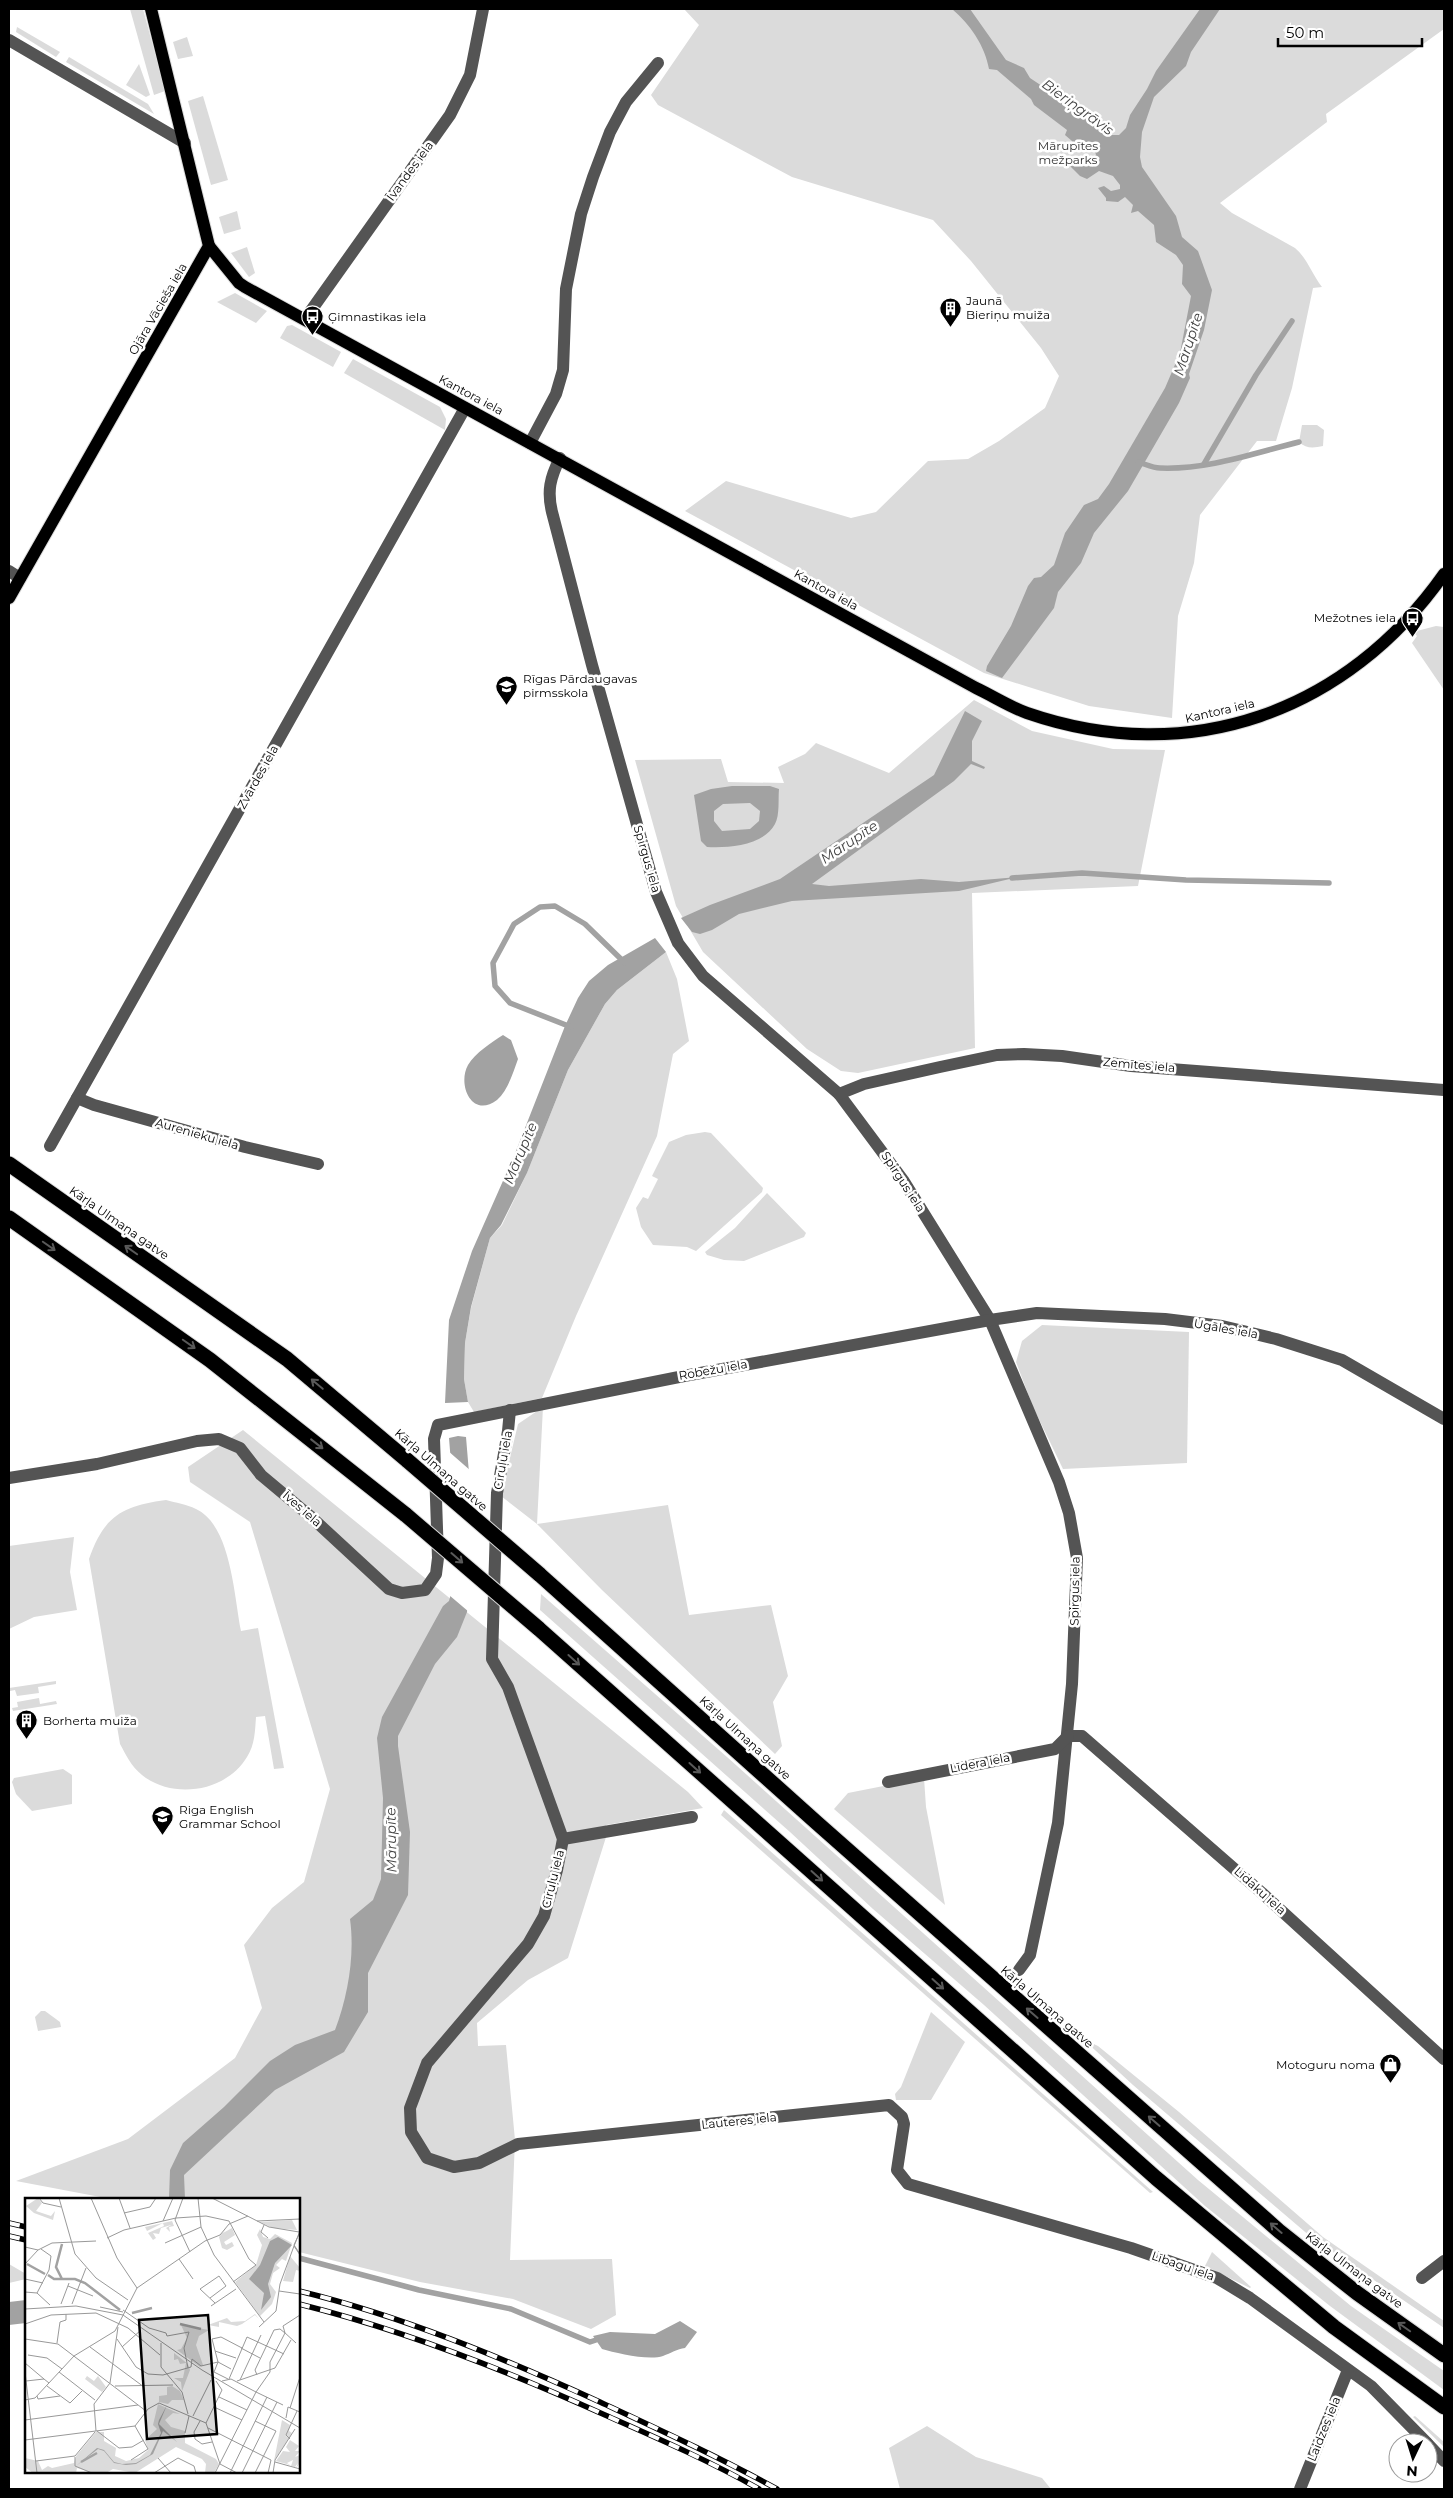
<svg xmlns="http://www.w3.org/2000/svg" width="1453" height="2498" font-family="Montserrat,sans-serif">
<rect width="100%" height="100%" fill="#fff"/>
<g fill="#dbdbdb">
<path d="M130 9H143L165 91 154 95Z"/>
<path d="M684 9H1444V29L1326 114 1327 122 1220 203 1232 213 1295 248C1307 258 1312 274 1322 287L1313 288 1292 388 1276 441H1257L1200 515 1194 563 1178 616 1172 718 1089 706 984 673 685 511 726 481 851 518 876 512 928 461 968 459 999 441 1045 408 1059 376 1041 348 971 261 933 220 792 177 658 105 651 95 699 25Z"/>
<path d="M17 27 60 52 56 57 16 32Z"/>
<path d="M187 37 193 56 178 59 173 42Z"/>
<path d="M69 57 148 104 154 114 66 62Z"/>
<path d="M139 64 150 95 146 97 126 85Z"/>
<path d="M203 96 228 180 211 185 188 101Z"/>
<path d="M237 211 241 229 224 234 219 217Z"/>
<path d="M247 247 255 273 249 277 231 253Z"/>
<path d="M235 293 267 311 256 323 217 302Z"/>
<path d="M292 325 341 352 333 367 280 338 287 326Z"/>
<path d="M353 359 440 407 446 419 445 430 344 373Z"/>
<path d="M1302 425H1317L1324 430 1323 446C1314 448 1306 449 1299 442Z"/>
<path d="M1436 626 1444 627V690L1412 643 1417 636 1413 632Z"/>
<path d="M974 700 1032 731 1113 749 1165 750 1138 886 972 893 975 1048 858 1073 841 1071 807 1049 703 952 676 906 635 760 721 759 728 782 784 783 778 767 805 754 816 743 889 773Z"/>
<path d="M666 952 677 979 689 1041 673 1054 657 1136 576 1316 542 1398 474 1412 468 1402 464 1379 465 1343 471 1308 490 1238 502 1225 527 1173 568 1070 605 1004 617 990Z"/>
<path d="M705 1132 711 1133 763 1188 762 1192 696 1251 687 1247 653 1245 641 1227 636 1208 643 1197 648 1199 658 1179 652 1176 669 1142 686 1135Z"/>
<path d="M767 1193 806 1233 804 1237 744 1261 724 1260 707 1255 705 1252 735 1228Z"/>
<path d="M1042 1325 1189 1332 1187 1463 1063 1469 1033 1407 1016 1362 1022 1341Z"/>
<path d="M543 1407 537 1524 668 1505 689 1615 771 1605 788 1676 773 1702 782 1746 775 1754 602 1590 537 1524 501 1496 518 1424Z"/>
<path d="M243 1430 688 1792 703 1808 606 1825 607 1834 568 1958 528 1980 477 2023 478 2046 506 2045 515 2140 510 2260 612 2259 616 2315 591 2329 513 2299 420 2282 299 2252V2199H111L16 2181 128 2139 235 2058 262 2008 244 1945 272 1908 304 1882 330 1789 250 1522 190 1482 188 1467Z"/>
<path d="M166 1500C176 1503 186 1504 196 1509 231 1525 234 1596 241 1631L258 1628 284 1768 274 1769 265 1716 256 1717C255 1730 255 1745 247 1757 226 1792 173 1800 142 1775 131 1766 126 1755 120 1744L89 1559C104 1516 122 1506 166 1500Z"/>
<path d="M74 1537 70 1572 77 1610 34 1617 9 1629V1546Z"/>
<path d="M541 1594 727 1757 1198 2180 1351 2306 1444 2371V2390L1330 2306 1205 2206 984 2005 873 1909 790 1832 540 1610Z"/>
<path d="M56 1681V1684L38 1687 39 1693 17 1696 15 1690 10 1691 9 1688Z"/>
<path d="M39 1698 40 1704 56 1701 57 1704 13 1711 12 1708 18 1707 17 1702Z"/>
<path d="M63 1769 72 1775V1804L32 1811 16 1794 12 1782 14 1778Z"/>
<path d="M924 1778 926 1807 945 1905 834 1809 848 1793Z"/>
<path d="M724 1810 1153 2192 1150 2193 721 1815Z"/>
<path d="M41 2011H45L60 2022 61 2027 38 2031 35 2017Z"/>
<path d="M931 2012 965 2042 931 2100H896L895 2094 901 2087Z"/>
<path d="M1083 2039 1098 2046 1179 2112 1323 2237 1444 2321V2328L1311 2237 1133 2085Z"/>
<path d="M1212 2252 1251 2287 1250 2288 1205 2266Z"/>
<path d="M9 2264 26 2274V2279L9 2283Z"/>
<path d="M1415 2416 1444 2442V2447L1413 2417Z"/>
<path d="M927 2426 976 2457 1042 2478 1051 2489H900L889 2448Z"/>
</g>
<g fill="#a2a2a2" fill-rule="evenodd">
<path d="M952 9H970L1006 60 1024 68 1030 78 1045 88 1051 97 1079 111 1110 135H1119L1126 128 1130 115 1147 89 1156 71 1200 9H1220L1191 52 1186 66 1154 97 1142 132 1140 157 1142 167 1176 216 1182 237 1198 251 1212 290 1204 330 1189 374 1190 378 1179 403 1128 491 1094 533 1081 563 1058 592 1054 608 1002 678 986 671 987 666 1011 626 1028 586 1034 578 1041 577 1054 565 1065 533 1084 505 1098 499 1109 484 1165 388 1180 353 1191 296 1182 284 1183 265 1176 255 1156 242 1154 225 1138 211 1131 213 1133 205 1125 197 1118 202 1106 201V198L1098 188 1104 186 1111 191 1120 189V185L1113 176 1099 171 1087 179 1080 176 1063 159 1093 166 1096 154 1092 149 1079 147 1065 135 1067 130 1034 105 1031 99 997 70 989 69C985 46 970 24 952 9Z"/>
<path d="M965 711 982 721 972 741V761L985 767 984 769 971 764 954 781 812 884 829 886 921 879 959 882 1018 877 959 891 792 901 739 914 712 930 700 934 692 932 681 918 710 905 780 879 934 775Z"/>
<path d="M732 786H770L779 789C778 799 780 815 775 824 763 846 729 848 707 847L701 841 694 795 711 789ZM750 803 760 811 759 821 750 829 722 831 714 821V811L723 804Z"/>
<path d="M655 938 666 952 617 990 605 1004 568 1070 527 1173 501 1225 490 1238 471 1307 465 1343 464 1379 468 1402 445 1403 449 1320 472 1251 514 1156 565 1026 578 998 589 981 608 965Z"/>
<path d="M503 1035 511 1040 518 1059C513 1073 508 1090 497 1100 472 1119 457 1085 468 1065 475 1053 492 1042 503 1035Z"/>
<path d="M458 1436 466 1437 470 1485V1588L467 1612 457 1637 435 1664 398 1736V1746L410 1832 408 1895 368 1973V2012L344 2052 275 2090 184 2175 185 2199H169L170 2170 183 2143 224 2107 270 2061 295 2045 335 2030C348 1996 355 1955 350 1919L373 1900 381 1879 383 1798 377 1738 382 1717 443 1606 449 1601 459 1564 449 1438Z"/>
<path d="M26 2300V2323L9 2325V2302Z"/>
<path d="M680 2321 697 2332 685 2348C677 2349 671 2353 663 2356 649 2361 616 2353 602 2349L593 2336 610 2332 655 2334Z"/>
</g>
<path fill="#fff" d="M447 1450 471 1471 472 1588 469 1612 449 1595 456 1564 450 1512Z"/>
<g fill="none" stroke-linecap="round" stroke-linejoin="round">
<g stroke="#a2a2a2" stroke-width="5.5">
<path d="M1138 462C1145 464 1153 468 1160 468 1207 470 1254 453 1299 442"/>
<path d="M1204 464 1256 375 1292 321"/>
<path d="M1012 878 1082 873 1186 880 1329 883"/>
<path d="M571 1027 510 1003 495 986 493 963 514 924 540 907 555 906 585 924 625 963"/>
<path d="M299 2258 419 2290 511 2309 590 2342 596 2340"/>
</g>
<defs>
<g id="major">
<path d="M209 246 239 283 245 287 976 688C993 696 1010 707 1027 713 1189 769 1347 712 1444 574"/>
<path d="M9 598 209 246 151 9"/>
</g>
<g id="highway">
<path d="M9 1164 287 1359 408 1461"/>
<path d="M9 1218 210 1360 406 1515"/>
<path d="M539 1574 817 1823 1279 2231 1357 2293 1444 2355"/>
<path d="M538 1628 1156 2178 1334 2327 1444 2407"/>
</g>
</defs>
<use href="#major" stroke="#dbdbdb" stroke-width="14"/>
<use href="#highway" stroke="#dbdbdb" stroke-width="17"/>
<g stroke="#545454" stroke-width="12">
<path d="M9 40 185 143"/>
<path d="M305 319 450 115 470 75 483 9"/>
<path d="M530 443 556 394 563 370 566 289 581 214 593 177 610 132 626 102 658 63"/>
<path d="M560 458C550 478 547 491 552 512L592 665 656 892 678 943 703 976 839 1094 903 1180 990 1320 1059 1482 1069 1513 1077 1558 1072 1684 1058 1823 1030 1955 1019 1970"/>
<path d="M9 571 20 578"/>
<path d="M839 1094 864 1084 940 1067 997 1055 1024 1054 1062 1056 1131 1066 1444 1090"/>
<path d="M77 1098 94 1105 245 1147 318 1164"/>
<path d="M50 1146 465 408"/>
<path d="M510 1410 508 1431 497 1493 492 1659 508 1687 563 1839 557 1870 544 1916 528 1944 427 2063 410 2108 411 2132 427 2158 454 2167 479 2163 518 2144 889 2105 902 2117 904 2124 897 2170 908 2184 1131 2248 1217 2278 1250 2298 1371 2386 1427 2443"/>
<path d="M9 1478 97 1464 197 1441 219 1439 240 1448 261 1475 310 1516 389 1589 402 1593 425 1590 436 1574 438 1558 434 1439 438 1425 684 1376 990 1320 1037 1313 1165 1319 1222 1326 1276 1339 1342 1360 1444 1419"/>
<path d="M1068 1736H1082L1262 1893 1444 2059"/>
<path d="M888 1782 1055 1749 1068 1736"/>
<path d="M563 1839 692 1817"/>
<path d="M1422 2278 1444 2261"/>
<path d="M1428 2444 1444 2461"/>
<path d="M1300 2489 1348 2370"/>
</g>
<use href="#major" stroke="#000" stroke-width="12"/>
<use href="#highway" stroke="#000" stroke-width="15"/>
<defs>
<g id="rail">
<path d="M9 2223 26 2227"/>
<path d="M9 2236 26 2240"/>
<path d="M299 2291C402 2316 503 2358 600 2402 660 2430 719 2457 777 2489"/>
<path d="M299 2304C403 2330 508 2371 605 2415 657 2438 710 2461 759 2489"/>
</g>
</defs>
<use href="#rail" stroke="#000" stroke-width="5.5"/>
<use href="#rail" stroke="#fff" stroke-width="4" stroke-dasharray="11" stroke-linecap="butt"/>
<defs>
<g id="highway-bridge">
<path d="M408 1461 539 1574"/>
<path d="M406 1515 538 1628"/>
</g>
</defs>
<use href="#highway-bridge" stroke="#dbdbdb" stroke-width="17" stroke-linecap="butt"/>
<use href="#highway-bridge" stroke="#000" stroke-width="15"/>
</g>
<defs><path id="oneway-shaft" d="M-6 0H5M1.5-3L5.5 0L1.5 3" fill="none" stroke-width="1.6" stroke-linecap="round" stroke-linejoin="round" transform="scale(1.25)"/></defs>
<g stroke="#595959">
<use href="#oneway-shaft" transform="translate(49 1246) rotate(35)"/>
<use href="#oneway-shaft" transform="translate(131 1250) rotate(-145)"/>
<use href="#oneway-shaft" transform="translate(189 1344) rotate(35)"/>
<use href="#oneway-shaft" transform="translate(317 1384) rotate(-140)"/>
<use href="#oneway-shaft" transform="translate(317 1444) rotate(38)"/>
<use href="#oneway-shaft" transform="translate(457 1558) rotate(41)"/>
<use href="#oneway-shaft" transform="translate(574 1660) rotate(42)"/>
<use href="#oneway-shaft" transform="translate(695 1768) rotate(42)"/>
<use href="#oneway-shaft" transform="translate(817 1876) rotate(42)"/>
<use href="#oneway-shaft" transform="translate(938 1984) rotate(42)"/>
<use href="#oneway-shaft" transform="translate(1032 2013) rotate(-139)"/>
<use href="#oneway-shaft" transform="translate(1154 2121) rotate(-139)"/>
<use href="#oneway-shaft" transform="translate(1276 2228) rotate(-139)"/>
<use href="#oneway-shaft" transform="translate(1404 2327) rotate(-145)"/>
</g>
<defs>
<symbol id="building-pin" viewBox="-11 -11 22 30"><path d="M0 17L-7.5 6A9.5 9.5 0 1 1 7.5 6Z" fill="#000" stroke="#fff"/><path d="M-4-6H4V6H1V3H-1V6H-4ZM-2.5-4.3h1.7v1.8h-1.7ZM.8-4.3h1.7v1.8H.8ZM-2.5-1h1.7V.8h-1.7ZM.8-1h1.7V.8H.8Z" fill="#fff"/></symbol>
<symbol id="bus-pin" viewBox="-11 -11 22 30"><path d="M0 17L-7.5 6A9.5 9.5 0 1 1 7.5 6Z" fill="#000" stroke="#fff"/><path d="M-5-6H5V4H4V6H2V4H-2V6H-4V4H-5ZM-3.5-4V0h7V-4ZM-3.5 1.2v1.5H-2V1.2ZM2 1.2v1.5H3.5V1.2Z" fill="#fff"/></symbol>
<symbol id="school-pin" viewBox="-11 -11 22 30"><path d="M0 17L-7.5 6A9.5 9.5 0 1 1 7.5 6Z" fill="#000" stroke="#fff"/><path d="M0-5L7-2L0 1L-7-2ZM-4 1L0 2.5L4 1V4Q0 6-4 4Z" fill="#fff"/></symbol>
<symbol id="shop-pin" viewBox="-11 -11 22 30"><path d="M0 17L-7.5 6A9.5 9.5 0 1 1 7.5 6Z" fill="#000" stroke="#fff"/><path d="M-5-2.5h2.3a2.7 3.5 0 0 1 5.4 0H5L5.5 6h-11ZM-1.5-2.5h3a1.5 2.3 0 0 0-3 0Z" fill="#fff"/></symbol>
</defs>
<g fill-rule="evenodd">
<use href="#building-pin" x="938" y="296" width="25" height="34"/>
<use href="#bus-pin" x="300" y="304" width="25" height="34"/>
<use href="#bus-pin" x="1400" y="606" width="25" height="34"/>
<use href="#school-pin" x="494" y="674" width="25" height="34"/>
<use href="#building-pin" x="14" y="1708" width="25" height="34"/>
<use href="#school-pin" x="150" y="1804" width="25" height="34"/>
<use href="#shop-pin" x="1378" y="2052" width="25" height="34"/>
</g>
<g text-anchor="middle" stroke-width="5" stroke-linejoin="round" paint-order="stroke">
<g font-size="12" fill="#323232" stroke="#fff">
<text x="1068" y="150">Mārupītes<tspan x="1068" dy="14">mežparks</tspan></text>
</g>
<g font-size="12" fill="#000" stroke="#fff">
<text transform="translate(410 171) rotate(-54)" y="4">Īvandes iela</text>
<text transform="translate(158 309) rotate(-60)" y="4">Ojāra Vācieša iela</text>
<text transform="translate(471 395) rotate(28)" y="4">Kantora iela</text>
<text transform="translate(826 590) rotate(29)" y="4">Kantora iela</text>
<text transform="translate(1220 711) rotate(-13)" y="4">Kantora iela</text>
<text transform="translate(258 777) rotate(-61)" y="4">Zvārdes iela</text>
<text transform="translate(647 859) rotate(74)" y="4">Spirgus iela</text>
<text transform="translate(1139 1065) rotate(5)" y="4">Zemītes iela</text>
<text transform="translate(197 1134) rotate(16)" y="4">Aurenieku iela</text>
<text transform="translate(903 1182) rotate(57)" y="4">Spirgus iela</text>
<text transform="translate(119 1223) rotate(35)" y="4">Kārļa Ulmaņa gatve</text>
<text transform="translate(1226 1329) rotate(10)" y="4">Ugāles iela</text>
<text transform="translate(713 1370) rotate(-10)" y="4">Robežu iela</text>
<text transform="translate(503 1460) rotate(-80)" y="4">Cīruļu iela</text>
<text transform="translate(441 1470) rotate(41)" y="4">Kārļa Ulmaņa gatve</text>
<text transform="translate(302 1509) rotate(41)" y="4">Īves iela</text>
<text transform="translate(1075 1591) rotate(-89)" y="4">Spirgus iela</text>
<text transform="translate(745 1738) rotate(42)" y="4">Kārļa Ulmaņa gatve</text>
<text transform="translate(980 1763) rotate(-11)" y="4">Līdera iela</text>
<text transform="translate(553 1879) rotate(-76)" y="4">Cīruļu iela</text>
<text transform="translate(1260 1891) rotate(42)" y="4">Līdaku iela</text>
<text transform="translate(1047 2007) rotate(41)" y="4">Kārļa Ulmaņa gatve</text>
<text transform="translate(739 2121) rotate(-6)" y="4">Lauteres iela</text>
<text transform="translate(1183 2266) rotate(19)" y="4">Lībagu iela</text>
<text transform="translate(1354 2270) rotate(37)" y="4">Kārļa Ulmaņa gatve</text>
<text transform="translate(1324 2429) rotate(-68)" y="4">Laidzes iela</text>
</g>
<g font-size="12" fill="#000" stroke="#fff" text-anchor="start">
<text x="966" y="305">Jaunā<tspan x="966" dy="14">Bieriņu muiža</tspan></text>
<text x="328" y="321">Ģimnastikas iela</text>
<text x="1396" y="622" text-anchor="end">Mežotnes iela</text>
<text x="523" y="683">Rīgas Pārdaugavas<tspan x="523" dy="14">pirmsskola</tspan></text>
<text x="43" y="1725">Borherta muiža</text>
<text x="179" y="1814">Riga English<tspan x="179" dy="14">Grammar School</tspan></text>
<text x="1375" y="2069" text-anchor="end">Motoguru noma</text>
</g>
<g font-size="14" font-style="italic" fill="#434343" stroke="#fff">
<text transform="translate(1078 107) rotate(36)" y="5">Bieriņgrāvis</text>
<text transform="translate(1188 344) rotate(-72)" y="5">Mārupīte</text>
<text transform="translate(849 842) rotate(-34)" y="5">Mārupīte</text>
<text transform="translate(520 1153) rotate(-67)" y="5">Mārupīte</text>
<text transform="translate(391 1840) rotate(-91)" y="5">Mārupīte</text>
</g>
</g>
<g transform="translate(25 2198)">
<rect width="275" height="275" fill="#fff"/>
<path d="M13 0 17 5 11 13 26 18 30 13 28 22 9 15 1 8ZM267 22 272 32 248 30 235 24ZM147 23 149 28 144 29 145 34 141 30 146 27 136 30 134 36 128 35 131 40 128 42 123 35 139 28 138 25 122 33 120 29ZM203 28 198 35 207 30 210 37 199 44 201 47 207 44 209 48 202 52 197 50 194 39ZM235 31 238 39 245 41 250 36 267 45 261 63 257 61 251 67 255 70 248 75 245 86 251 94 247 106 235 118 210 84 231 67 237 47 232 37ZM265 58 275 70V73L271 72 268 84 258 83ZM230 116 234 121 230 117 217 126 212 128 194 124V129L183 127 202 120 206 124 220 123ZM156 127 184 132 174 138 171 147 178 167 175 169 152 152 156 151 162 140ZM149 155 163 166 165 172 157 193 156 184 149 180H158L161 165 155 166 153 161 149 162ZM62 178 69 183 73 178 81 189 77 194 60 181ZM147 188 155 193 159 202H147L143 206 134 204V198L142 197V189ZM133 206 155 216 148 215 140 222 146 229 160 233V245L191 261 194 266 189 275H180L181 266 177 261 151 249 110 275 88 271 81 275H67L52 270 51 275H8L0 269V260L13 263 17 272 23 268 27 270 49 265 51 258 71 234H79V243L91 250 90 258 101 263 114 260 123 252 120 242 132 231 128 227ZM257 222 265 227 264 233 267 235 265 240 259 237 264 240 249 263ZM265 242 274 248 270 253H275L270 259 275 257V265L271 270 273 265 270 269 266 268 268 262 262 265 265 267 251 263 258 253 265 254 261 249Z" fill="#dbdbdb"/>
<path d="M253 39 267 47 250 65 243 86 246 99 236 112 239 95 224 81 235 67 245 43ZM142 207 134 226 152 244 138 233 128 256 111 266 101 267 89 265 79 253 73 251 51 268 72 250 79 252 89 264 97 266 111 265 125 257 136 235 133 226 134 222Z" fill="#a2a2a2"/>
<path fill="none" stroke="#a2a2a2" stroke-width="2.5" d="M37 46 31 69 37 81M2 66 20 76M23 77 29 81H50L60 85 95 112M107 115 127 110M155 126 176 131M56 264 72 255"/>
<path fill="none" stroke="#999" stroke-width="1" d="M14 0 18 5 36 9M34 0 50 56 71 80 103 102M66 0 92 60 112 90M94 0 105 30M158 0 150 22 165 54M173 0 176 29 189 57 239 124M187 0 244 29 274 34M99 15 125 9 131 0M138 23 148 0M232 23 275 21M239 27 236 34 243 40M275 33 269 48 275 57M275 34 269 47 275 56M82 40 99 32 151 20 181 18 204 23 224 61 231 67 208 84M140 45 176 29M0 49 13 52 27 45 71 43M154 61 168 81M0 66 13 52M0 81 18 85M43 88 68 98M254 93 275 96M0 94 12 95 25 107M12 95 24 72 26 58 16 51M185 100 201 88 194 78 175 91 190 105M36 106 44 85M47 106 61 70M186 108 211 91M75 109 98 114M0 111 51 108 98 117 177 172 275 230M98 112 124 130 141 135 142 138 164 134 159 150 163 170M0 126 26 117 71 115 103 130 135 157M234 129 251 113 255 86 269 48M259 134 271 145M260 135 258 128 275 117M0 141 33 146 121 213M92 141 111 169 123 176 138 177 166 169 167 161 176 168 193 164 206 171M32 145 35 124 41 122V116M136 145V169L157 194 163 216M65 149 119 189M97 149 116 132M216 150 235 160M190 153 211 160M3 157 22 160 37 171M0 165 19 181M0 174 12 275M34 174 70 202M232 177 230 172 249 132 255 131 260 135M203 181 189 174 193 164 187 141 196 139 217 150M204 181 222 139 259 156M215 182 236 137M1 183 19 181 24 185M191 183 197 192 181 225 195 266M212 183 250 170 266 142M22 188 45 205 57 193M90 188 148 187M12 198 13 201 35 198M194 199 222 212M0 202 10 200 49 158 90 133 112 90 180 43 195 37 204 26 223 18M258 207 231 194 245 174V164L260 135M189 209 217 222M265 210 275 179M168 218 186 182M261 220 263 209 275 214M0 222 113 207M175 223 169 234 170 241 177 246 187 244M230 223 251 233M183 230 246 262 243 275M71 233 69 206 85 185 93 129M72 233 94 250 107 249 119 242M160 235 164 218M265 241 261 237 272 213M0 242 110 228 123 211 134 205 181 225M50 259V268L67 275M133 260 146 275M106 262 123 251 110 228M11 263 50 258 70 234M250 264 275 271M195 266 212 275M129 275 153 260 169 268 171 275M190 275 231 194 206 181 197 183M205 275 242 199M217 275 252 204M230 275 251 233M248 275 250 262 270 231"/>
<path fill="#000" fill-opacity="0.15" stroke="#000" stroke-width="2.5" d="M183 117 192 236 122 241 114 122Z"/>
<rect width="275" height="275" fill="none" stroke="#000" stroke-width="2.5"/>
</g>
<rect width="1453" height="2498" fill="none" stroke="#000000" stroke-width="20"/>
<g transform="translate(1413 2458) rotate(184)"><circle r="24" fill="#ffffff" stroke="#999999"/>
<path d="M0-4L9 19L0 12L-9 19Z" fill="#000000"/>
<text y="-8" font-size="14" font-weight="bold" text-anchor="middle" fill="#000000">N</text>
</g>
<path d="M1278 38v8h144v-8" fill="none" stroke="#000000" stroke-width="2.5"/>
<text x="1286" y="38" font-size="15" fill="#000000" stroke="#ffffff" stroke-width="4" paint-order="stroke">50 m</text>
</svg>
